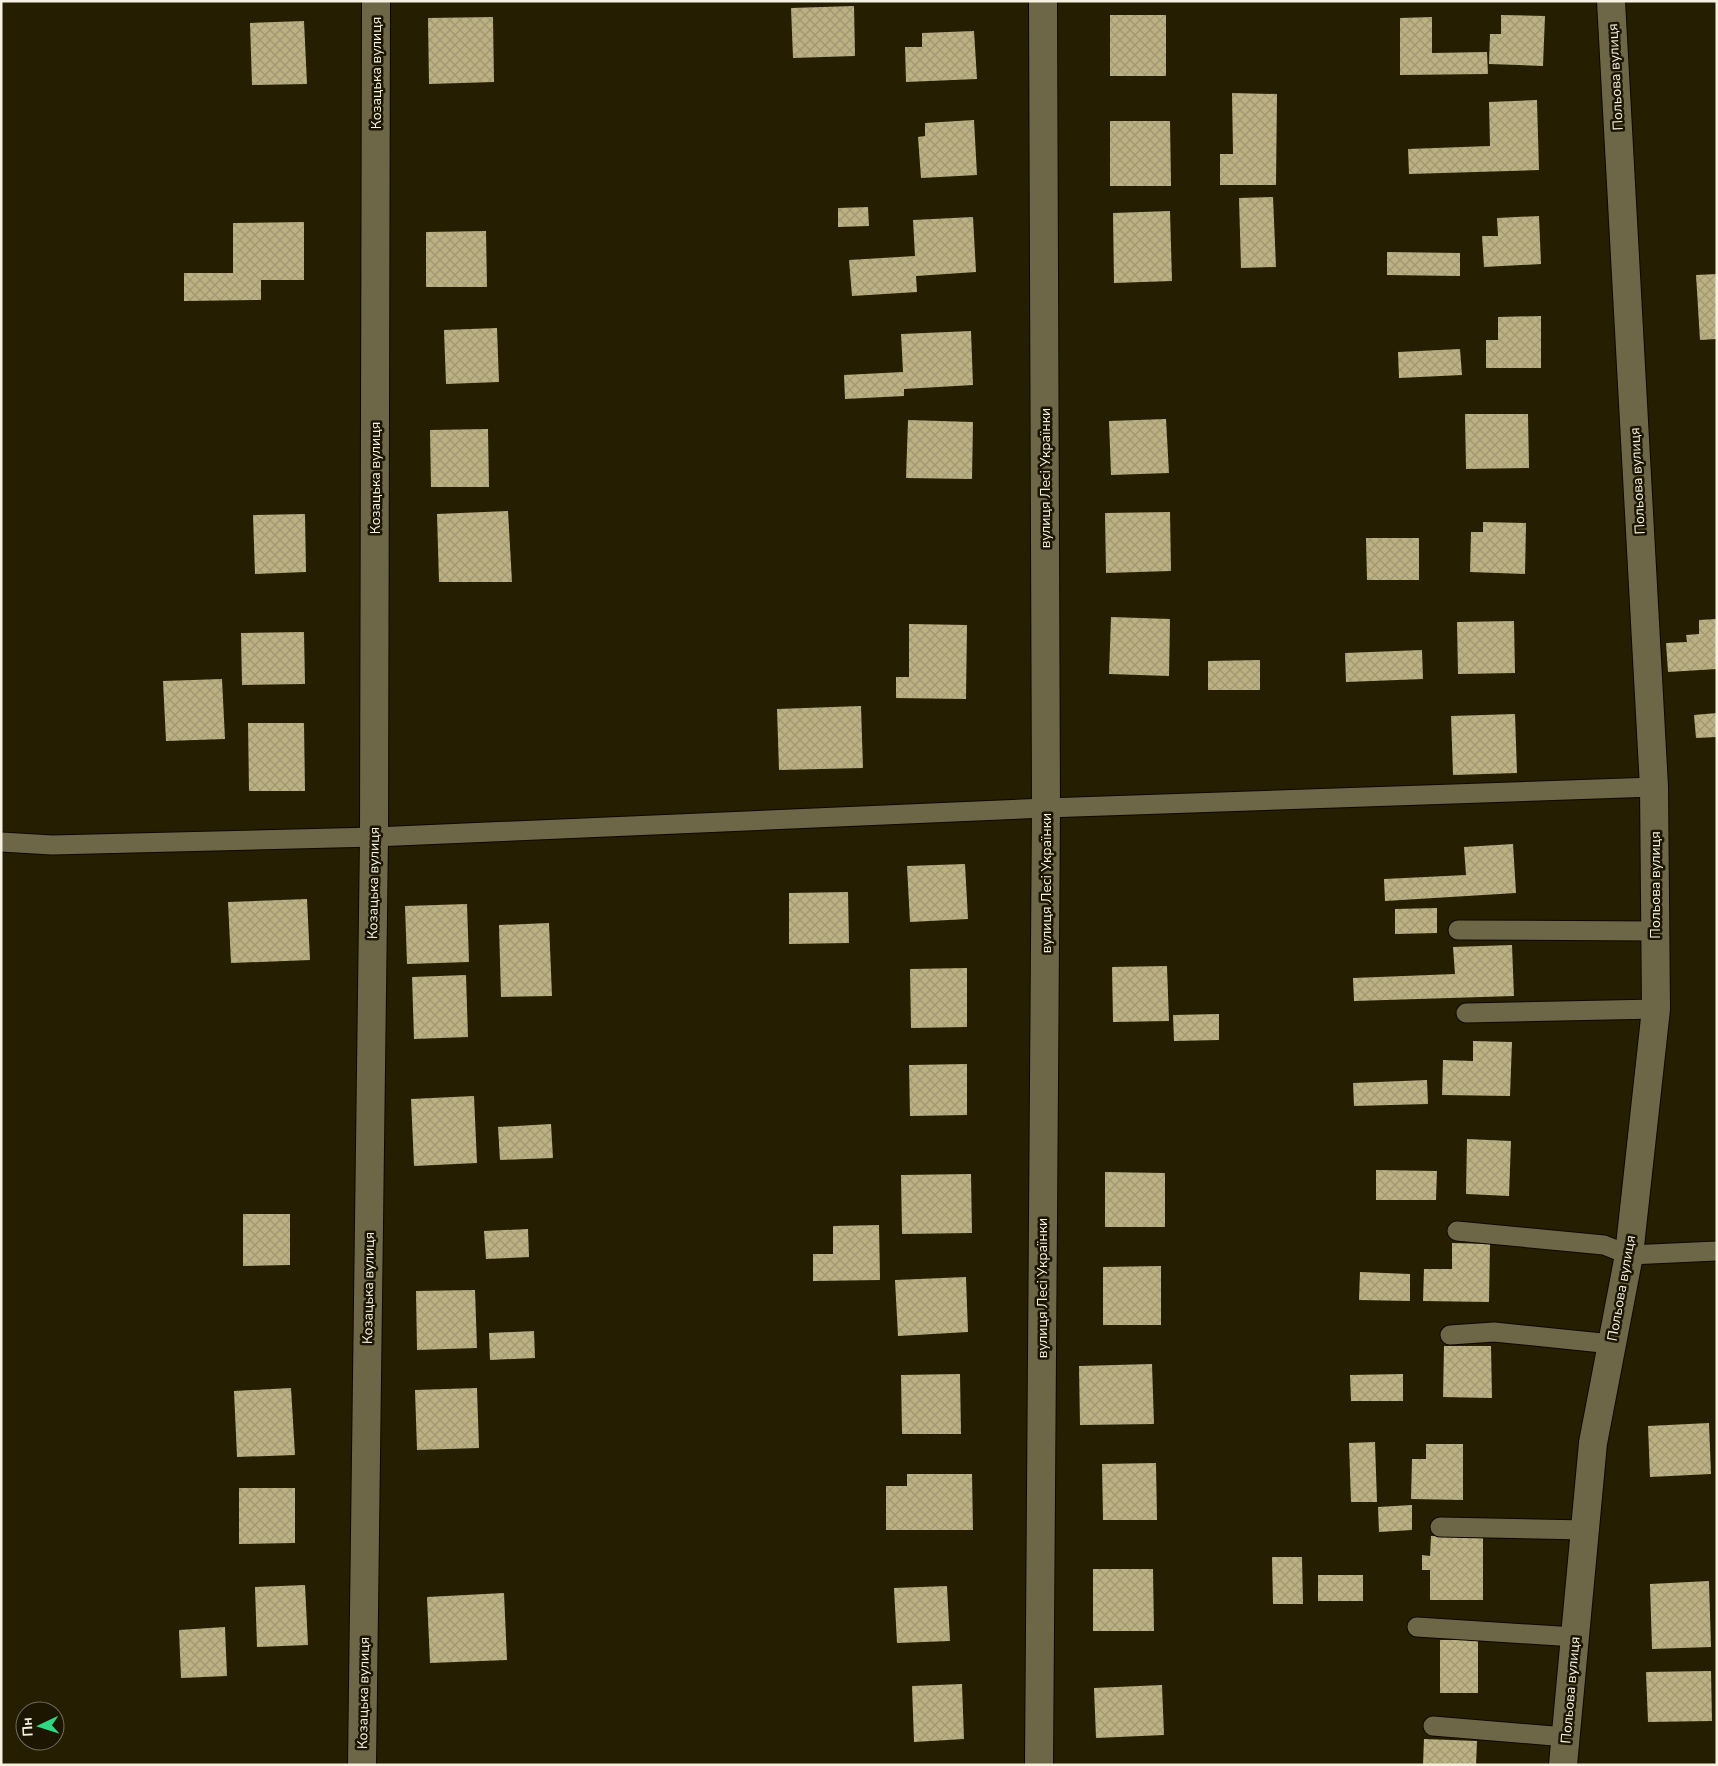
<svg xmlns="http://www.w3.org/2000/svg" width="1718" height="1766" font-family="'Nunito Sans',sans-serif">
<defs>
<pattern id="building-cross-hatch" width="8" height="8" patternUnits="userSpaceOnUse" patternTransform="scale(1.25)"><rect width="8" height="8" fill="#bcb182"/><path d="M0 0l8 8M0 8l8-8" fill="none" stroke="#a09772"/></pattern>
</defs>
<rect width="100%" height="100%" fill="#251e00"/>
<g fill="url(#building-cross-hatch)">
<path d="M854 6 855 56 793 58 791 8Z"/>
<rect x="1110" y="15" width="56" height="61"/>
<path d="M1501 15 1545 16 1543 66 1489 64 1490 34H1501Z"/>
<path d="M493 17 494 82 429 84 428 18Z"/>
<path d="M1432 17V53L1487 52 1488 74 1400 75V18Z"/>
<path d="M304 21 307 84 252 85 250 23Z"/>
<path d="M974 31 977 79 906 82 905 47H922V33Z"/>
<path d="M1232 93 1277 94 1276 185H1220V154H1233Z"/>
<path d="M1537 100 1539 170 1409 174 1408 149 1490 146 1489 102Z"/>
<path d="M974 120 977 175 921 178 918 137 925 136V123Z"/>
<path d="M1110 121H1170L1171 186H1110Z"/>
<path d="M1273 197 1276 267 1241 268 1239 198Z"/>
<path d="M868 207 869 226 838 227V208Z"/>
<path d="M1170 211 1172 281 1114 283 1113 213Z"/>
<path d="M1539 216 1541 264 1484 267 1482 236H1498L1497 218Z"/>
<path d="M973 217 976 272 916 276 917 292 852 296 849 260 915 256 913 220Z"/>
<path d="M304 222V280H261V300L184 301V273H233V223Z"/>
<path d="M486 231 487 287H426V232Z"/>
<path d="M1387 252 1460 253V276L1387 275Z"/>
<path d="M1717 274V339L1700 340 1696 275Z"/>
<path d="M1541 316V368H1486V340H1498V317Z"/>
<path d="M497 328 499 382 446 384 444 330Z"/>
<path d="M971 331 973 385 904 389V396L845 399 844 375 903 372 901 334Z"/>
<path d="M1460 349 1462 375 1399 378 1398 352Z"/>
<path d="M1465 414H1528L1529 468 1466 469Z"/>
<path d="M1166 419 1169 473 1111 475 1109 421Z"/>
<path d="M908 420 973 422 972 479 906 478Z"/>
<path d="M488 429 489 487H431L430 430Z"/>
<path d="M508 511 512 582H439L437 514Z"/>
<path d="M1170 512 1171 571 1106 573 1105 513Z"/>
<path d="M305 514 306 572 255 574 253 515Z"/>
<path d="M1483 522 1526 523 1525 574 1470 572 1471 532H1483Z"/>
<path d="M1366 538H1419V580H1367Z"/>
<path d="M1111 617 1170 619 1169 676 1109 674Z"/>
<path d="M1717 619V669L1668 672 1666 643 1687 642 1686 635 1699 634V620Z"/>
<path d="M1514 621 1515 673 1458 674 1457 622Z"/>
<path d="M909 624 967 625 966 699 896 698V677H909Z"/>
<path d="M304 632 305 684 242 685 241 633Z"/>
<path d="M1422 650 1423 679 1346 682 1345 653Z"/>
<path d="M1260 660V690H1208V661Z"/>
<path d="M222 679 225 739 166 741 163 681Z"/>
<path d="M861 706 863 768 779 770 777 709Z"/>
<path d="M1717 713V737L1696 738 1694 715Z"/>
<path d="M1515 714 1517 773 1453 775 1451 716Z"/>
<path d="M248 723H304L305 791H249Z"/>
<path d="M1513 844 1516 893 1385 901 1384 879 1466 875 1464 847Z"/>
<path d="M965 864 968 919 910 922 907 866Z"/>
<path d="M848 892 849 943 789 944V893Z"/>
<path d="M307 899 310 960 231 963 228 902Z"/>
<path d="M467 904 469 962 407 964 405 906Z"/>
<path d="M1437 908V933L1395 934V909Z"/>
<path d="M549 923 552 996 501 997 499 925Z"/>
<path d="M1512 945 1514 996 1354 1001 1353 978 1455 974 1453 947Z"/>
<path d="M1167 966 1169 1021 1113 1022 1112 967Z"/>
<path d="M967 968V1027L911 1028 910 969Z"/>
<path d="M466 975 468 1037 414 1039 412 977Z"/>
<path d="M1219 1014V1040L1174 1041 1173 1015Z"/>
<path d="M1473 1041 1512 1042 1510 1096 1442 1095 1443 1060 1473 1061Z"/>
<path d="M967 1064V1115L910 1116 909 1065Z"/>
<path d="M1427 1080 1428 1104 1354 1106 1353 1083Z"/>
<path d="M474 1096 477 1163 414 1166 411 1099Z"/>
<path d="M551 1124 553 1158 500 1160 498 1127Z"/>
<path d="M1467 1139 1511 1141 1509 1196 1466 1194Z"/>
<path d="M1376 1170 1437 1171 1436 1200H1376Z"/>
<path d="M1105 1172 1165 1173V1227H1105Z"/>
<path d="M971 1174 972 1233 902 1234 901 1175Z"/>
<path d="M243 1214H290V1265L243 1266Z"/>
<path d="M879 1225 880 1280 813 1281V1254H833V1226Z"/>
<path d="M528 1229 529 1257 486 1259 484 1231Z"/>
<path d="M1452 1243 1490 1244 1489 1302 1423 1301 1424 1269H1452Z"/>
<path d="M1161 1266V1325H1103V1267Z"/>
<path d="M1360 1272 1410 1274V1301L1359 1300Z"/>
<path d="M966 1277 968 1332 898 1336 895 1280Z"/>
<path d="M475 1290 477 1348 417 1350 416 1291Z"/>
<path d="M534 1331 535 1358 490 1360 489 1333Z"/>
<path d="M1444 1346H1491L1492 1398 1443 1397Z"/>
<path d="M1152 1364 1154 1424 1080 1425 1079 1366Z"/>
<path d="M960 1374 961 1434H902L901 1375Z"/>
<path d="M1403 1374V1401H1351L1350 1375Z"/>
<path d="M291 1388 295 1455 237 1457 234 1391Z"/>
<path d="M477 1388 479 1448 417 1450 415 1390Z"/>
<path d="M1709 1423 1711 1474 1650 1477 1648 1426Z"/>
<path d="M1375 1442 1377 1502H1351L1349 1443Z"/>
<path d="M1426 1444H1463V1500L1411 1499 1412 1459H1426Z"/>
<path d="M1156 1463 1157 1520H1103L1102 1464Z"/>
<path d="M907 1474H972L973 1530H886V1486H907Z"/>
<path d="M239 1488H295V1543L239 1544Z"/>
<path d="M1412 1505V1530L1379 1532 1378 1507Z"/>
<path d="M1431 1536H1483V1600H1430V1570H1422V1555L1430 1556Z"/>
<path d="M1272 1557H1302L1303 1604H1273Z"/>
<path d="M1093 1569H1153L1154 1631H1093Z"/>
<rect x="1318" y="1575" width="45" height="26"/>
<path d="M1709 1581 1711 1647 1652 1649 1650 1584Z"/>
<path d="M305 1585 308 1645 257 1647 255 1587Z"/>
<path d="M947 1586 950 1641 897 1643 894 1588Z"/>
<path d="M504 1593 507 1660 430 1663 427 1597Z"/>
<path d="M225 1627 227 1676 181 1678 179 1630Z"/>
<rect x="1440" y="1640" width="38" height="53"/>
<path d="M1711 1671 1712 1721 1648 1722 1646 1672Z"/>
<path d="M962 1684 964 1739 914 1742 912 1686Z"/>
<path d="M1162 1685 1164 1735 1096 1738 1094 1688Z"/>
<path d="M1424 1739 1477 1741 1476 1765H1423Z"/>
</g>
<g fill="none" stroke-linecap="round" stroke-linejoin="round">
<defs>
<g id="service">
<path d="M1 842 52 845 374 837 1046 808 1654 787"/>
<path d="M1458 930 1655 931"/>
<path d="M1466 1013 1656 1009"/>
<path d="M1457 1231 1604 1245 1629 1255 1717 1251"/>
<path d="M1450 1335 1494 1332 1612 1344"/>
<path d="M1440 1527 1586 1530"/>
<path d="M1417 1627 1575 1637"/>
<path d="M1433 1726 1566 1737"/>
</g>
<g id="minor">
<path d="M362 1765 374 837 376 1"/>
<path d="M1039 1765 1046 808 1043 1"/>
<path d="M1563 1765 1593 1443 1629 1255 1656 1009 1654 787 1611 1"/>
</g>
</defs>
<use href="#service" stroke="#0e0800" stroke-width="21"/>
<use href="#minor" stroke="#0e0800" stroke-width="30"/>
<use href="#service" stroke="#6e6747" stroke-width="19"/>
<use href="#minor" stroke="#6e6747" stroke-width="28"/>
</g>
<g text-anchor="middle" stroke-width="5" stroke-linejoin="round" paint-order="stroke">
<g font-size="14" fill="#f6f2e1" stroke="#1c1500">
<text transform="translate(376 73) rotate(-90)" y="5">Козацька вулиця</text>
<text transform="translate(1615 77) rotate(-93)" y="5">Польова вулиця</text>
<text transform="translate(375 478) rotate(-90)" y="5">Козацька вулиця</text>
<text transform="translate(1045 478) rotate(-90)" y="5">вулиця Лесі Українки</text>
<text transform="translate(1637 481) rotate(-93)" y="5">Польова вулиця</text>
<text transform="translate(373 883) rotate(-89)" y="5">Козацька вулиця</text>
<text transform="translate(1046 883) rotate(-90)" y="5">вулиця Лесі Українки</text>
<text transform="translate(1655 885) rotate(-90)" y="5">Польова вулиця</text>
<text transform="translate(368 1288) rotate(-89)" y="5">Козацька вулиця</text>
<text transform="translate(1042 1288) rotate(-90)" y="5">вулиця Лесі Українки</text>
<text transform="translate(1621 1288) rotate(-80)" y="5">Польова вулиця</text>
<text transform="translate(1570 1690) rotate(-85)" y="5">Польова вулиця</text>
<text transform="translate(363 1693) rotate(-89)" y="5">Козацька вулиця</text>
</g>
</g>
<rect width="1718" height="1766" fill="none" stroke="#f6f2e1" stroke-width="5"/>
<g transform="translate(40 1726) rotate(266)"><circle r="24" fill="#1c1500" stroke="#736d5a"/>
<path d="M0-4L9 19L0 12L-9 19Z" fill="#30d883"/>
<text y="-8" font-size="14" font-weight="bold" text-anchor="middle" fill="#f6f2e1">Пн</text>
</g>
</svg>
